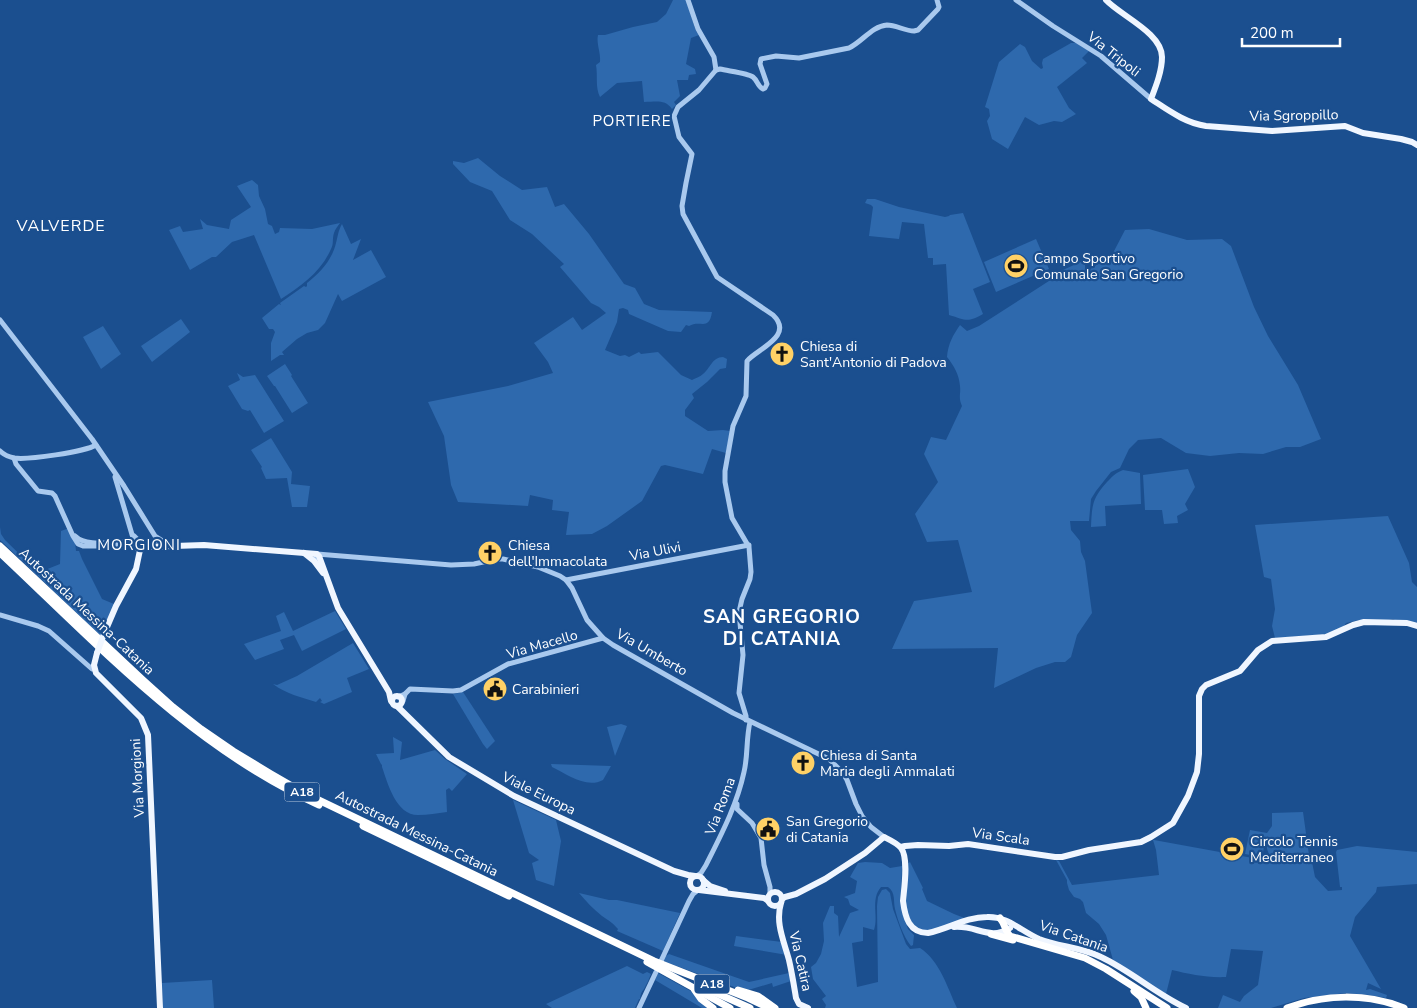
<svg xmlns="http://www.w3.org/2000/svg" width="1417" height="1008" font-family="'Nunito Sans',sans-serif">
<rect width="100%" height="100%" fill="#1b4f8f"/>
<g fill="#2e69ad">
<path d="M673 0H686L696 31 699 35 691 38 686 64 695 69 696 74 689 75 688 80H677L680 96 674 102 676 105 672 109C665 99 656 102 644 102L642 81 617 83 600 97C595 87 598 76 596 65L600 62C601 53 596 43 598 35H605L633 27 657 22 666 14Z"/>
<path d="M1071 43H1076L1089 51 1082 58 1087 63 1057 87 1069 108 1076 114 1062 122 1054 121 1039 125 1025 117 1008 149 992 139 987 121 990 116 989 109 985 107 999 62 1020 44 1025 47 1032 61 1041 69 1043 68 1042 63 1043 59Z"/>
<path d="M478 158 500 176 522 190 547 187 555 207 564 204 589 234 624 284 635 288 644 304 659 310 712 312C709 332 700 319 689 326L686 325 681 332 668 331 629 314 628 310 623 308 619 309 617 322 605 350 620 356 625 355 629 357 639 352 641 354 658 352 681 375 692 380C695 378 700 377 703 374 710 369 712 357 723 357L727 359 726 368 720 369 707 382 692 394 694 398 685 410V416L708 431 723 430 730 431 726 453 712 449 703 474 665 465 661 466 642 501 607 526 592 534 566 535 569 512 552 510 553 500 530 495 528 506 458 502 451 485 444 436 428 402 508 386 553 373 548 362 534 343 573 317 582 330 606 313 599 307 591 303 560 267 564 264 532 234 510 220 492 191 470 182 453 164V161L464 163Z"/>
<path d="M252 180 258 185 259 196 265 209 268 224 272 226 275 234 279 232 280 228 312 229 340 223C338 226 335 229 334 233 332 239 334 244 331 249 321 272 301 286 281 299L254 235 232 242 216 257H212L190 270 169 230 180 226 183 232 203 229 200 219 207 225 229 229 231 220 251 207 237 186Z"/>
<path d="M867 199H875L899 207 945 217 949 216 950 215 963 213 990 282 973 289 983 314C967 323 966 320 949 315L946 264 933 265V258H928L924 224 902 222 899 239 869 236 873 207 871 205 865 203Z"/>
<path d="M342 224 351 244 361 239 353 260 371 250 386 277 342 301 338 294 325 323 318 330 307 333 297 339 282 352 284 355H280L271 361V343L275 332 273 329H269L262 318 279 304 281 305 280 303 304 286 306 287 307 286V283C320 273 332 260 336 243 338 236 338 231 342 224Z"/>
<path d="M1149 229 1187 240 1222 239 1231 246 1254 307 1268 336 1298 385 1321 439 1300 447H1286L1263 454 1239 453 1210 456 1186 453 1161 438 1138 440 1129 449 1120 468 1111 472 1096 491 1091 499 1089 521H1070L1071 530 1080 541 1081 552 1085 561 1092 613 1077 635 1071 657 1065 662H1055L1036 668 994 688 998 648 892 649 914 601 972 592 958 540 927 542 915 514 938 482 924 454 931 437 946 440 962 406C958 397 961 395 960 386 959 374 954 366 947 357 948 344 953 335 960 325L967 331 979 326 1052 279 1055 276 1054 274 1085 260V273L1113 253 1125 230Z"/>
<path d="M1036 239 1049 269 996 292 984 262Z"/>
<path d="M181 319 190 332 152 362 141 346Z"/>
<path d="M103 326 121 354 101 369 83 337Z"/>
<path d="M285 364 292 375 291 376 308 403 292 413 275 386H274L267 376Z"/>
<path d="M237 373 243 377 255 375 284 421 264 433 250 410 248 411 242 409 228 386 240 380Z"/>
<path d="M271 438 292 472 291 484 310 486 307 507H292L287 478 266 479 261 468 262 467 251 450Z"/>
<path d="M1188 469 1195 487 1185 504 1188 510 1177 516 1178 523 1164 524 1162 510H1145L1143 475Z"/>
<path d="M1123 470 1140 473 1141 504 1105 506 1106 526 1091 527C1092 505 1092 499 1107 482 1112 477 1115 473 1123 470Z"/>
<path d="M1388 516 1409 563 1412 582 1417 587V624L1395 620 1393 619 1389 620H1359L1346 623 1344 626 1331 634 1275 638 1272 626 1275 609 1271 579 1264 577 1255 525Z"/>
<path d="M0 527 1 534 5 540 46 580 45 570 60 564 61 531 69 528 75 542 76 551H79L82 559 102 599 114 604 101 636 0 540Z"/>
<path d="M335 611 346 629 302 651 294 635 280 640 284 649 255 660 244 644 281 631 276 616 284 612 293 631Z"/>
<path d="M353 643 369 669 347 678 352 692 324 704 320 702 322 701 320 698 316 702C301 697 286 694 273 684L277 685 297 676Z"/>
<path d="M463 692 495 741 487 749 483 744 453 694Z"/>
<path d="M621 724 627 726 615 756 607 727Z"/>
<path d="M393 737 402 742 400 760 435 750 445 759 467 774 452 791 449 788 446 790 447 812C437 813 428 815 418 815 396 815 388 784 382 767V765L381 764 376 754 394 753Z"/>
<path d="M551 764 611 766 603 780C586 789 567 774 552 767Z"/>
<path d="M513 800 556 820 561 841 554 886 536 880 532 863 539 860 529 853Z"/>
<path d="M1303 812 1309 855 1311 857 1315 877 1328 891 1342 890V887H1340L1336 852 1337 850 1357 846 1417 852V884L1377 887 1376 892 1355 917 1350 936 1381 989 1368 983 1366 990 1370 989 1387 995 1386 998 1369 995 1346 993 1304 998 1271 1008H1218L1223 995 1240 1002 1244 996 1258 985 1263 951 1231 949 1226 977C1207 978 1189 974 1172 970L1166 994 1113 960 1106 935 1099 924 1086 913 1083 902 1080 899 1074 897 1069 890 1067 883V880L1056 860 1059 861 1072 885 1159 875 1156 850 1153 840H1154L1269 861 1270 857 1267 849 1266 838 1262 857 1245 854 1250 830 1267 833 1272 826V813Z"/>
<path d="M865 862 882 863 890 868 902 866 901 901 903 915 908 929 914 935 913 945 911 946C903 936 898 921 895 909 893 901 896 893 888 887H881C870 900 879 916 874 930L863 927V941L852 943 857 987 878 982 877 906 878 897 882 890 886 889 890 893 893 909 906 944 910 949 920 948C940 961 947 987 957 1008H825L826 1005 822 999 826 996 813 979 811 967 816 963 821 954 824 941 823 923 830 906H834V913L838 916 839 937 850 913 859 910 850 905 848 899 844 897 855 893 857 881 850 877 858 863Z"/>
<path d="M910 862 923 888 922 889 927 901 954 914 967 919C957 922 933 932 924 931 899 927 906 881 907 864Z"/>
<path d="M579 893 609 900H617L680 913 663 951 617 931 618 929C613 923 608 920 602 916 593 909 586 901 579 893Z"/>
<path d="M736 936 782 942 787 955 734 946Z"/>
<path d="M669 954 749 982 789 973 791 981 773 987 772 983 745 991 663 961 666 956Z"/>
<path d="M627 966 643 974 647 972 651 974C649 978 648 982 646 985 643 992 641 990 640 999H639L635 1008H552L546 1004Z"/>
<path d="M658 973 696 994 712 1008H702L655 980Z"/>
<path d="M212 980 214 1008H163L162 983Z"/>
</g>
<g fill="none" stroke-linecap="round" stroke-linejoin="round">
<g stroke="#a9c9ee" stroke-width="5">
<path d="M688 0 698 29 714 57 716 70"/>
<path d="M1016 0 1053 26 1101 56 1151 99"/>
<path d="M716 70 699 90 678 107 674 116 679 137 692 154 686 183 682 206 683 214 717 277 773 315C795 336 757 349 747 361L746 396 733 426 725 471V482L732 518 749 547 751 572 750 579 742 599 739 612 743 655 739 693 746 716V720"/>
<path d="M716 70 720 69C728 71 748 73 753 77 758 81 757 86 763 89L765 88 767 84 760 64 761 59 776 56 799 58 849 48C862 42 872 26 887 25 896 25 905 31 914 31L918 30 938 9 939 7 937 0"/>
<path d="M0 320 92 439 124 486 155 536 166 543 170 545"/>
<path d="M0 451C4 455 9 457 14 458 28 460 84 452 96 445"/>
<path d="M14 458 16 464 38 491 52 493 55 496 73 536 78 544 83 546H136"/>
<path d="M115 477 136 548"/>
<path d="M75 536C86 547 110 542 125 542L129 541 133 538"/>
<path d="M134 536C140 543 147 546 155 541"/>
<path d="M319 564 316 556 317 554 451 565 474 564 497 559H503L538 567 560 576 566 580 572 588 587 620 603 638 613 645 733 713 829 759 842 772 847 780 856 804 862 816 871 827 884 837"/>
<path d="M566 580 749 545"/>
<path d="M0 615 38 626 49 631 92 669H94"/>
<path d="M398 697 405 694 410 689 453 691 461 690 508 664 603 638"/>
<path d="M403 701 405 694"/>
<path d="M737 804V809L752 823 761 838 764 865 770 887V894"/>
<path d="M697 876 701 873 706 865C721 835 737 805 744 772 748 756 746 739 750 722"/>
<path d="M661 961 689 901 693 894 698 890"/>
<path d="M639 1008 656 972"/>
</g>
<g stroke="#f0f6ff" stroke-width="6">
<path d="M1106 0C1121 16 1162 33 1162 57 1162 71 1156 86 1151 99 1168 110 1185 123 1206 126L1272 131 1345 126 1363 133 1401 139 1412 142 1417 145"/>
<path d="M304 553 314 561 323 573"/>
<path d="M104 634 116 606 136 569 140 550 144 547 204 545 317 554 319 556 338 608 389 692 391 701"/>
<path d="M97 653 94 665 96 673 141 718 148 735 160 1008"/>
<circle cx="397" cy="701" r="5"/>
<path d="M397 706 449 757 514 796 674 871 688 875 695 876"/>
<path d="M901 847 905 846 918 845 949 846 968 844 1055 857H1062L1089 850 1141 842 1151 837 1173 823 1188 796 1197 772 1199 754V696L1202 689 1206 685 1240 671 1258 650 1272 641 1326 637 1353 625 1364 622 1407 623 1417 626"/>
<circle cx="697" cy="883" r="7"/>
<path d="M703 880 710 886 725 891"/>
<path d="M699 890 764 898 767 900"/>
<circle cx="775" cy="899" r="7"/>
<path d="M782 899 785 897 796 894 825 879 865 853 884 837C890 840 897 843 901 848 909 858 904 889 903 901 905 917 909 933 928 933 948 929 966 917 987 917 1007 916 1021 931 1039 939 1059 947 1081 947 1101 957 1131 971 1156 994 1186 1008"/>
<path d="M781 903C775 923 784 941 789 960 792 973 794 986 796 998L799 1004 808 1008"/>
<path d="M954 927C977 925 989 941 1010 928"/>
</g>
<g stroke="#fff" stroke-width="7">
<path d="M0 546 143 680 173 707 201 729 233 751 271 774 304 793 654 961 748 998 769 1008"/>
<path d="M0 553C100 647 193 748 319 805"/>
<path d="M363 826 509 896"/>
<path d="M1000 918C1005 924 1005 931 1010 936L1085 958 1106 969 1167 1008"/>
<path d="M991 934 1013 940"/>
<path d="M647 962 730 1008"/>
<path d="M698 985 750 1008"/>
<path d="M694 989 701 999 713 1008"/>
<path d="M738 990 758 996 775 1008"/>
<path d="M1134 991 1141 997 1146 1008"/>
<path d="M1287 1008C1325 994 1366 993 1404 1008"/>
</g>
<path stroke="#f0f6ff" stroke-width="6" d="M97 653 104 634"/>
</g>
<defs>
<symbol id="stadium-disc" viewBox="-11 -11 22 22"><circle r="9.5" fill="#ffd166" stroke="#1b4f8f"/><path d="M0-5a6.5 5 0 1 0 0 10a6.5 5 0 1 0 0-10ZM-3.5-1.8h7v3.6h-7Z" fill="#111"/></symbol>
<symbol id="church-disc" viewBox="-11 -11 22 22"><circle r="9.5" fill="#ffd166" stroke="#1b4f8f"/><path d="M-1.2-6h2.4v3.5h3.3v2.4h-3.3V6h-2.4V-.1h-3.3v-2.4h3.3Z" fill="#111"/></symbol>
<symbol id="civic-disc" viewBox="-11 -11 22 22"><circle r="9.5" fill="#ffd166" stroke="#1b4f8f"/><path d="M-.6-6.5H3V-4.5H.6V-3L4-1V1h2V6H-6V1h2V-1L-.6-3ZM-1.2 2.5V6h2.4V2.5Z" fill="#111"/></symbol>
</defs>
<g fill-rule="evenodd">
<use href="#stadium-disc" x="1002" y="252" width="28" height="28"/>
<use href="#church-disc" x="768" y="340" width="28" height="28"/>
<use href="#church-disc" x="476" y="539" width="28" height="28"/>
<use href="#civic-disc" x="481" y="675" width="28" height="28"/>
<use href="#church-disc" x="789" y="749" width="28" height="28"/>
<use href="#civic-disc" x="754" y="815" width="28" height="28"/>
<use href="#stadium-disc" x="1218" y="835" width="28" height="28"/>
</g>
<g text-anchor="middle" stroke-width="4.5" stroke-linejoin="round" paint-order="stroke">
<g fill="#1b4f8f" stroke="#bbcadd" stroke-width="1">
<rect x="284.5" y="782.5" width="35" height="19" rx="4"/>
<rect x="694.5" y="974.5" width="35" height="19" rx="4"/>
</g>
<g font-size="12" font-weight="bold" fill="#fff">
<text x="302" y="796">A18</text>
<text x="712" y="988">A18</text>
</g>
<g font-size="14" fill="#fff" stroke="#1b4f8f">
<text transform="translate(1114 54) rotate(38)" y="5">Via Tripoli</text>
<text transform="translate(1294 115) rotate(-1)" y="5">Via Sgroppillo</text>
<text transform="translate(655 551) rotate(-11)" y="5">Via Ulivi</text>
<text transform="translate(87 611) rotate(43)" y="5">Autostrada Messina-Catania</text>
<text transform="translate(542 644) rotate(-16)" y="5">Via Macello</text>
<text transform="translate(652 652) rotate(30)" y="5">Via Umberto</text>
<text transform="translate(137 778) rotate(-93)" y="5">Via Morgioni</text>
<text transform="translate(539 793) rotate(26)" y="5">Viale Europa</text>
<text transform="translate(720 806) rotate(-69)" y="5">Via Roma</text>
<text transform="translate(417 833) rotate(26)" y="5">Autostrada Messina-Catania</text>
<text transform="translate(1001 836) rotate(8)" y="5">Via Scala</text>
<text transform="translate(1074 936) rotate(19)" y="5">Via Catania</text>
<text transform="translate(801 961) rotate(77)" y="5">Via Catira</text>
</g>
<g font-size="14" fill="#fff" stroke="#1b4f8f" text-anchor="start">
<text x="1034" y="263">Campo Sportivo<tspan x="1034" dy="16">Comunale San Gregorio</tspan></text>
<text x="800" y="351">Chiesa di<tspan x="800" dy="16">Sant'Antonio di Padova</tspan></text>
<text x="508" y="550">Chiesa<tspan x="508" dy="16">dell'Immacolata</tspan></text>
<text x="512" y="694">Carabinieri</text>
<text x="820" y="760">Chiesa di Santa<tspan x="820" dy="16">Maria degli Ammalati</tspan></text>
<text x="786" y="826">San Gregorio<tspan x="786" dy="16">di Catania</tspan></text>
<text x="1250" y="846">Circolo Tennis<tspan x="1250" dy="16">Mediterraneo</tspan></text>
</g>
<g font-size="15" letter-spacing="1" fill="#fff" stroke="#1b4f8f">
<text x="632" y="126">PORTIERE</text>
<text x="139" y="550">MORGIONI</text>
</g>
<g font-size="16" letter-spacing="1" fill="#fff" stroke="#1b4f8f">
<text x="61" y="231">VALVERDE</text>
</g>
<g font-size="19" font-weight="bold" letter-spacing="1" fill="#fff" stroke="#1b4f8f">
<text x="782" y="623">SAN GREGORIO<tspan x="782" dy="22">DI CATANIA</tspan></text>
</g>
</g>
<path d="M1242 38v8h98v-8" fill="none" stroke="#ffffff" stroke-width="2.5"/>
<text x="1250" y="38" font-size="15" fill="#ffffff" stroke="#1b4f8f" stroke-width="4" paint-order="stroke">200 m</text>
</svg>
